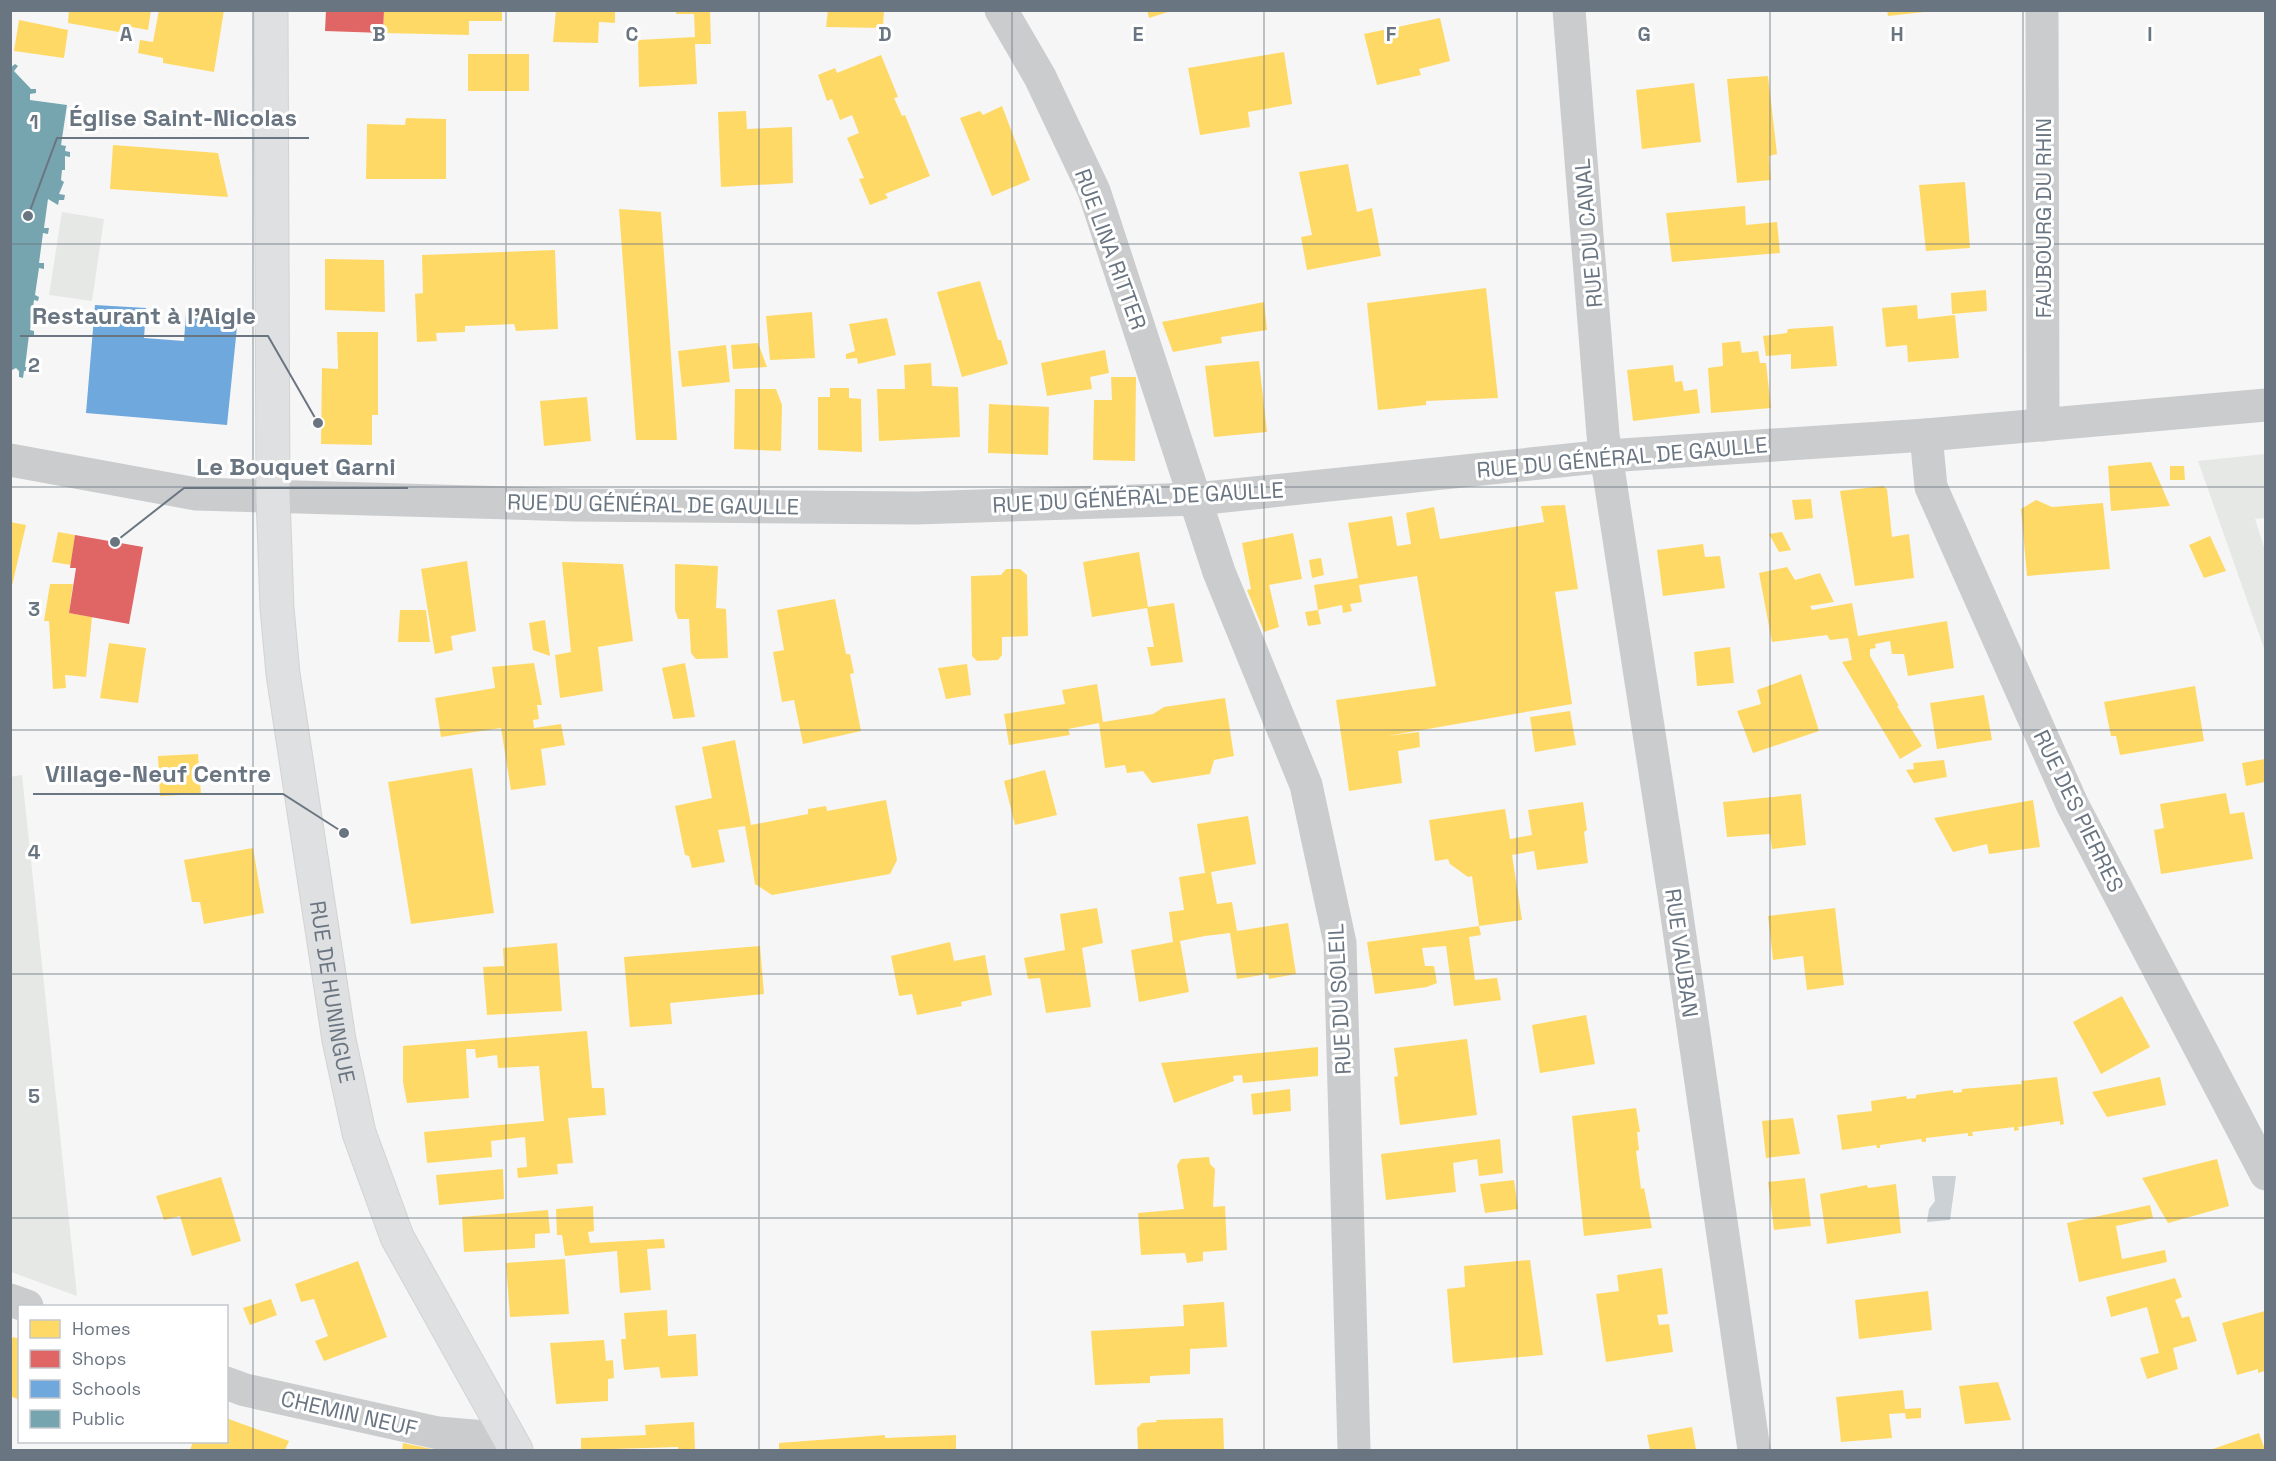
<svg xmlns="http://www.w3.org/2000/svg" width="2276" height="1461" font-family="'Space Grotesk',sans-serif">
<rect width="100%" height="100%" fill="#f6f6f6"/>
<g fill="#e5e8e4">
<path d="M62 212 104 219 92 301 49 295Z"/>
<path d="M2265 454V518L2255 519 2265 550V651L2198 461Z"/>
<path d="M22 775 77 1296 11 1272 10 777Z"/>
</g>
<path fill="#cbd1d5" d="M1932 1176H1956L1950 1220 1927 1222 1929 1209 1935 1201Z"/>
<g fill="#ffd966">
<path d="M69 10H151L148 30 121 25 119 32 68 23Z"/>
<path d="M159 10H224L214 72 163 63V58L138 53 140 40 153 42Z"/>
<path d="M384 10H502V21H469V35L383 33Z"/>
<path d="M556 10H615V23L599 22 598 43 553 42Z"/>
<path d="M676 10H710L711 44H695L697 84 639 87 638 40 695 37 694 14H676Z"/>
<path d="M828 10H884L883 28 826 27Z"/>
<path d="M1147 10H1171V11L1149 18Z"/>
<path d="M1887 10H1924V12L1888 16Z"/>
<path d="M1440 18 1450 61 1419 69 1421 75 1377 85 1364 34Z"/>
<path d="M19 20 68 30 64 58 14 51Z"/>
<path d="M1284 52 1292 104 1248 112 1250 127 1200 135 1188 68Z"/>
<rect x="468" y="54" width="61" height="37"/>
<path d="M881 55 898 97 894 98 902 116 905 115 930 176 885 194 888 198 870 205 859 179 864 178 847 138 859 133 852 115 840 120 832 99 827 101 818 75 835 68 837 73Z"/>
<path d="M1768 76 1777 154 1769 156 1771 180 1737 183 1727 79Z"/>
<path d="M1694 83 1701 142 1642 149 1636 90Z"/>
<path d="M1002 106 1030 180 992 196 960 118 980 111 983 115Z"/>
<path d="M746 111 747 129 792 127 793 183 721 187 718 112Z"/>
<path d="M406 118 446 119V179H366L367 124 405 125Z"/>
<path d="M113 145 218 153 228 197 110 189Z"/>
<path d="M1348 164 1357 212 1372 208 1381 256 1307 270 1301 237 1312 235 1299 172Z"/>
<path d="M1965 182 1970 248 1926 251 1919 185Z"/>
<path d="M1745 206 1746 225 1777 222 1780 253 1672 262 1666 213Z"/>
<path d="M619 209 661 212 677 440H636Z"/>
<path d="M555 250 558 329 516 331 514 324 465 326V332L436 333 437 341 417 342 415 294 423 293 422 255Z"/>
<path d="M325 259 384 260 385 312 325 310Z"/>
<path d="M980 281 998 340H1001L1008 364 962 377 937 292Z"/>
<path d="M1486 288 1498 398 1426 401V405L1378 410 1367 303Z"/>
<path d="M1986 290 1987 311 1952 314 1951 293Z"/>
<path d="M1264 302 1267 330 1221 337 1222 343 1173 352 1162 322Z"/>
<path d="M1917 305 1918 319 1955 315 1959 358 1908 362 1907 345 1886 347 1882 308Z"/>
<path d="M812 312 815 358 770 360 766 316Z"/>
<path d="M887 318 896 355 858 364 857 358 846 359V354L855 351 849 324Z"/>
<path d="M1833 326 1837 366 1791 369V354L1766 356 1763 336 1787 333 1788 329Z"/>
<path d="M337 332H378V415H372V445L321 444 322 368 338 369Z"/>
<path d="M1740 341 1742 353 1758 351 1760 363H1766L1771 408 1711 413 1708 368 1723 366 1722 343Z"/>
<path d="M758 343 767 367 733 369 731 345Z"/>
<path d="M726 345 730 382 682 387 678 351Z"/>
<path d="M1105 350 1109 373 1090 377 1092 389 1047 396 1041 363Z"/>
<path d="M1259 361 1267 432 1214 437 1205 366Z"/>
<path d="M931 363 932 386 958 387 960 437 879 441 877 389H905L904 365Z"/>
<path d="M1673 365 1675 382 1682 381 1684 391 1697 389 1700 413 1633 421 1627 370Z"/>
<path d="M1111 377H1136L1135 461 1093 460 1094 400H1112Z"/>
<path d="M830 388H849V398L861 399 862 452 818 450V397H830Z"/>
<path d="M735 389H776L782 405 781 451 734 449Z"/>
<path d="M587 397 591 441 544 446 540 401Z"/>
<path d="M989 404 1049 407 1048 455 988 453Z"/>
<path d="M2151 462 2170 506 2111 511 2108 466Z"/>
<path d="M2170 466H2184L2185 480H2170Z"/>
<path d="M1883 486 1887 489 1892 537 1909 534 1914 578 1855 586 1840 491Z"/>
<path d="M1811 499 1813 518 1795 520 1792 500Z"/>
<path d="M2036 500 2052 507 2103 503 2110 569 2027 576 2021 509Z"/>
<path d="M1565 505 1578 589 1555 592 1572 704 1387 736 1419 732 1420 747 1398 751 1402 783 1349 791 1336 700 1436 686 1417 576 1359 585 1362 602 1350 604 1352 611 1343 613 1342 605 1318 610 1314 585 1358 578 1348 523 1392 516 1397 546 1411 544 1406 513 1434 507 1440 539 1544 522 1541 506Z"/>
<path d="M10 522 26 525 11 590H10Z"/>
<path d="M58 532 75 535 71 565 52 562Z"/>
<path d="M1782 532 1791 550 1779 552 1769 534Z"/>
<path d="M1293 533 1302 579 1269 585 1279 627 1264 632 1247 590 1251 589 1242 543Z"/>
<path d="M2210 536 2226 571 2204 578 2189 545Z"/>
<path d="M1703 544 1705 557 1720 556 1725 588 1663 596 1657 550Z"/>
<path d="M1139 552 1148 607 1174 603 1183 662 1151 666 1147 647H1154L1147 608 1092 617 1083 562Z"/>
<path d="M1321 558 1324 575 1312 578 1309 560Z"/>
<path d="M467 561 476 631 451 636 453 650 435 654 421 569Z"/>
<path d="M562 562 623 564 633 641 598 647 603 691 560 698 555 655 571 652Z"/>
<path d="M675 564 718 566 716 608 726 609 728 658 696 659 691 653 689 619H678L675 610Z"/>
<path d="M1787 567 1795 580 1820 573 1834 602 1810 606 1812 610 1852 603 1858 636 1947 621 1954 668 1908 676 1904 654H1892L1890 641 1875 644 1876 648 1870 649V656L1899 706H1897L1922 746 1900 759 1842 662 1852 660 1848 638 1830 640 1827 635 1772 642 1759 573Z"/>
<path d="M1006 569H1020L1027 575 1028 636 1002 637V655L998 660 977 661 972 656 971 576 1001 575Z"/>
<path d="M50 584H73L69 613 92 617 86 677 65 675 66 688 53 689 49 621H44Z"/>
<path d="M835 599 846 654H850L854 673 850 674 861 731 803 744 794 700 782 702 773 652 784 650 777 610Z"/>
<path d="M400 610H426L430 642H398Z"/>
<path d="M1318 610 1321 624 1308 626 1305 612Z"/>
<path d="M545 620 550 656 533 650 529 623Z"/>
<path d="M109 643 146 648 138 703 100 698Z"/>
<path d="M1730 647 1734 683 1697 686 1694 652Z"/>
<path d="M534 663 542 705H537L539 719 533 720 534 728 561 724 565 745 541 749 546 785 511 790 501 728 441 737 435 698 495 688 492 667Z"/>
<path d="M685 663 695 717 673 719 662 668Z"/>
<path d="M967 664 971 695 946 699 938 668Z"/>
<path d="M1801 674 1819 731 1753 753 1737 711 1761 704 1757 690Z"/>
<path d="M1097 684 1103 722 1153 714 1164 707 1225 698 1234 756 1214 760 1210 774 1152 783 1143 771 1127 773 1125 765 1105 768 1099 723 1068 729 1070 735 1009 745 1004 714 1065 704 1062 690Z"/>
<path d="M2195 686 2204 741 2120 755 2116 736H2111L2104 702Z"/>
<path d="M1984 695 1992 740 1937 749 1930 703Z"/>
<path d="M1570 711 1576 745 1535 752 1530 717Z"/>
<path d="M735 740 751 825 808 814V809L826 806 827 811 886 800 897 860 890 874 772 895 755 884 745 826 718 830 725 862 692 868 689 856 685 855 675 806 712 798 702 747Z"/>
<path d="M198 754 201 794 160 796 158 756Z"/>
<path d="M2265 759V782L2246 786 2242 763Z"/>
<path d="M1944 760 1947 777 1914 783 1906 770 1914 769 1913 763Z"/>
<path d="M472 768 494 913 411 924 388 782Z"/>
<path d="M1045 770 1057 815 1015 825 1004 781Z"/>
<path d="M2226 793 2230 814 2244 812 2253 859 2161 874 2154 830 2164 828 2160 804Z"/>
<path d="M1801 794 1806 845 1772 849 1770 834 1727 837 1723 802Z"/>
<path d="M2033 800 2040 847 1989 854 1987 844 1953 852 1934 818Z"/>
<path d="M1583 802 1587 830 1584 832 1588 863 1537 870 1534 851 1512 855 1522 920 1479 926 1472 876 1468 877 1450 864 1448 859 1435 861 1429 820 1505 809 1510 839 1532 835 1528 810Z"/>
<path d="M1248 816 1256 864 1211 872 1217 904 1232 902 1237 931 1288 923 1296 974 1269 979 1268 974 1237 979 1230 933 1205 936 1180 941 1189 992 1139 1002 1131 950 1173 942 1169 912 1184 910 1179 877 1205 873 1197 824Z"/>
<path d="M253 848 264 913 204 924 200 902H192L184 860Z"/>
<path d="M1097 908 1103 943 1082 948 1091 1007 1046 1013 1040 978 1028 979 1024 958 1065 950 1060 914Z"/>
<path d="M1835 908 1844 985 1807 990 1803 956 1773 960 1768 916Z"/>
<path d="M1479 926 1481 935 1469 937 1475 980 1497 978 1501 1000 1454 1006 1446 946 1422 948 1425 966H1434L1437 983 1427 987 1375 994 1367 942Z"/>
<path d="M950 942 954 961 985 955 992 995 961 1002 962 1006 917 1015 912 994 899 996 891 956Z"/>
<path d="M557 943 562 1011 487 1015 483 967 504 966 503 948Z"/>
<path d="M760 946 764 994 670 1003 672 1024 630 1027 624 957Z"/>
<path d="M2122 996 2150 1047 2101 1074 2073 1022Z"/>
<path d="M1586 1015 1595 1064 1540 1073 1532 1025Z"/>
<path d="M587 1031 592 1088H604L606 1115 568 1118 573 1163 557 1164 558 1174 518 1178 517 1168 527 1167 525 1137 491 1141 492 1157 427 1163 424 1132 544 1121 539 1066 498 1068 497 1055 476 1058 475 1049H466L469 1098 407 1103 403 1082V1046Z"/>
<path d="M1467 1039 1477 1115 1400 1125 1394 1077 1398 1076 1394 1048Z"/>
<path d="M1318 1047V1076L1243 1083 1242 1075 1233 1076 1234 1081 1174 1103 1161 1063Z"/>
<path d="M2057 1077 2064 1124 2060 1125V1121L2018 1127 2019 1130 2014 1131V1127L1972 1132 1973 1136H1968V1133L1926 1138V1142H1922L1921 1139 1880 1145V1148H1877L1876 1145 1842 1150 1837 1115 1872 1111 1871 1101 1906 1096 1907 1099 1916 1098V1095L1953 1090V1093L1962 1092V1089L2022 1084 2021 1081Z"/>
<path d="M2160 1077 2166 1105 2107 1117 2092 1092Z"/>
<path d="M1290 1089 1291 1111 1253 1115 1251 1094Z"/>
<path d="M1636 1108 1640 1132H1637L1639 1150 1636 1151 1641 1189 1644 1188 1652 1228 1584 1236 1572 1116Z"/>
<path d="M1793 1118 1800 1154 1766 1158 1762 1121Z"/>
<path d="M1500 1139 1503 1173 1479 1176 1477 1159 1453 1163 1456 1192 1386 1200 1381 1154Z"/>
<path d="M1209 1157 1210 1164 1215 1169 1213 1207 1225 1206 1227 1250 1203 1252V1261L1187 1263 1185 1253 1141 1255 1138 1213 1184 1209 1177 1165 1181 1159Z"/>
<path d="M2217 1159 2229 1206 2168 1223 2142 1178Z"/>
<path d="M503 1169 504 1199 439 1205 436 1175Z"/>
<path d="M221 1177 241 1241 192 1256 180 1216 164 1220 156 1196Z"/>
<path d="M1805 1178 1811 1226 1774 1230 1768 1182Z"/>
<path d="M1514 1180 1518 1209 1485 1213 1480 1184Z"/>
<path d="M1896 1184 1901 1233 1827 1244 1820 1194 1867 1185 1868 1188Z"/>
<path d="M2150 1205 2153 1218 2116 1226 2122 1259 2165 1250 2167 1262 2079 1282 2067 1223Z"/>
<path d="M593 1206 594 1231 588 1232 590 1243 664 1239 665 1248 647 1249 651 1290 620 1293 617 1251 565 1256 562 1235H557L556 1209Z"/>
<path d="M548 1210 550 1233 535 1234V1248L464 1252 462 1217Z"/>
<path d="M565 1259 569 1314 510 1317 506 1263Z"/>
<path d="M1530 1260 1543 1355 1453 1363 1447 1289 1465 1287 1464 1266Z"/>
<path d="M358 1261 387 1337 324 1361 315 1341 328 1336 321 1318 314 1299 301 1302 295 1284Z"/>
<path d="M1662 1268 1668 1314 1657 1315 1659 1325 1669 1324 1673 1352 1606 1362 1596 1294 1619 1291 1617 1275Z"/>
<path d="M2175 1278 2182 1297 2175 1300 2182 1318 2189 1316 2197 1341 2173 1348 2178 1369 2147 1379 2140 1358 2159 1353 2147 1307 2111 1317 2106 1297Z"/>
<path d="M1928 1291 1932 1330 1859 1339 1855 1300Z"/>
<path d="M271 1299 277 1315 250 1325 243 1308Z"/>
<path d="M1224 1302 1227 1347 1190 1349V1374L1150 1376V1383L1095 1385 1091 1331 1184 1326 1183 1305Z"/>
<path d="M667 1310 668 1336 696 1334 698 1376 661 1378 659 1367 624 1370 621 1339H626L624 1313Z"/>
<path d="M2265 1311V1371L2258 1373V1369L2237 1375 2222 1323Z"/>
<path d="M13 1337 20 1339V1400L10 1396V1344Z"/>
<path d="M604 1340 606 1361 613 1360 614 1378 608 1379V1401L556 1404 550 1343Z"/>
<path d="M1998 1382 2011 1420 1965 1424 1959 1386Z"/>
<path d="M1903 1390 1905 1409 1921 1408V1418L1906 1419 1905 1413 1889 1414 1892 1438 1841 1442 1836 1397Z"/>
<path d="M226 1418 289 1441 285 1450H190L193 1442H226Z"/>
<path d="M1223 1418 1224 1450H1138L1137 1428 1142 1423 1157 1422 1156 1420Z"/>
<path d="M694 1422 695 1450H678V1447L581 1450V1438L646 1435 645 1425Z"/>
<path d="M1692 1427 1696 1450H1650L1647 1435Z"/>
<path d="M2259 1433 2265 1450H2210Z"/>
<path d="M885 1435V1438L956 1435V1450H779V1443Z"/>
<path d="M403 1443 432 1449V1450H402Z"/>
</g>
<g fill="#e06666">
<path d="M326 10H384L383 33 325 31Z"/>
<path d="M75 535 143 547 129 624 69 613 76 568H70Z"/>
</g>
<path fill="#6fa8dc" d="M95 305 146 308 144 338 184 341 186 312 238 317 227 425 86 413Z"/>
<path fill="#76a5af" d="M15 64 18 66 14 71 31 89H36V93L30 94V100L67 105 61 145 66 146 65 151 70 152V157L65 156V170H62L61 180 64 182 59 194 65 195 64 200H59L58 205 48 199 44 228H49L48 234 43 233 39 263H44V269L39 268 35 295 39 297 38 301 34 300 30 330 34 331V336L29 335 25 367H30V371H24L23 378 19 377V371L16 368 10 371V68Z"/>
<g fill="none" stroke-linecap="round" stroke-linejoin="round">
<defs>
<g id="secondary">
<path id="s1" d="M271 10 273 497 277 608 283 674 339 1040 359 1133 397 1237 516 1450"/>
</g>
</defs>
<use href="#secondary" stroke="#d2d3d3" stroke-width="35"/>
<g stroke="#cbcccd" stroke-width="33">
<path d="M1001 10 1040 77 1094 191 1219 572 1306 785 1340 943 1354 1450"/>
<path d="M1569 10 1603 435 1674 895 1754 1450"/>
<path d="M2042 10 2043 425"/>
<path d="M1926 435 1931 487 2072 804 2266 1174"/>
<path d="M10 1300 27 1306"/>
<path d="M226 1383 245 1390 438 1433 510 1439"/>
</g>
<path stroke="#cbcccd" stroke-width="33" d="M10 460 196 494 575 505 916 508 1196 499 1607 456 1926 435 2266 405"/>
<use href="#secondary" stroke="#dfe0e1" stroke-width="33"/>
</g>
<path fill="none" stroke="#6a7582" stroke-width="1.5" stroke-opacity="0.55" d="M253 10V1450M506 10V1450M759 10V1450M1012 10V1450M1264 10V1450M1517 10V1450M1770 10V1450M2023 10V1450M10 244H2266M10 487H2266M10 730H2266M10 974H2266M10 1218H2266"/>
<g text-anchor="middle" stroke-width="6" stroke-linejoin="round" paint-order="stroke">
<g font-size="22" fill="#6a7582" stroke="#fff">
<text transform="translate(2043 218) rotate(-90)" y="8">FAUBOURG DU RHIN</text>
<text transform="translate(1588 233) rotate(-95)" y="8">RUE DU CANAL</text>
<text transform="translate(1111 249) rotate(70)" y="8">RUE LINA RITTER</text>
<text transform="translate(1622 457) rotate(-5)" y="8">RUE DU GÉNÉRAL DE GAULLE</text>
<text transform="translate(1138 497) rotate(-3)" y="8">RUE DU GÉNÉRAL DE GAULLE</text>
<text transform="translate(653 504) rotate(1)" y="8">RUE DU GÉNÉRAL DE GAULLE</text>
<text transform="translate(2079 811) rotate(64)" y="8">RUE DES PIERRES</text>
<text transform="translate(1682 953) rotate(82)" y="8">RUE VAUBAN</text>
<text dy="8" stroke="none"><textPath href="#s1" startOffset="986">RUE DE HUNINGUE</textPath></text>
<text transform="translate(1339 999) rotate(-93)" y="8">RUE DU SOLEIL</text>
<text transform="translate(349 1413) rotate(13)" y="8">CHEMIN NEUF</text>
</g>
</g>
<g font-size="20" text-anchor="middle" font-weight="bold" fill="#6a7582" stroke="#fff" stroke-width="6" stroke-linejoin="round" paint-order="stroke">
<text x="126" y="41">A</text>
<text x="379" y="41">B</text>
<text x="632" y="41">C</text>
<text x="885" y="41">D</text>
<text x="1138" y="41">E</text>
<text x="1391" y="41">F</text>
<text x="1644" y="41">G</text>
<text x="1897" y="41">H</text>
<text x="2150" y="41">I</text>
<text x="34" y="129">1</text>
<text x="34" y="372">2</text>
<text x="34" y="616">3</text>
<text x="34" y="859">4</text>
<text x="34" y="1103">5</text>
</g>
<path fill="none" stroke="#6a7582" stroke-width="2" d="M28 216L57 138H309M318 423L268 336H20M115 542L184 488H408M344 833L283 794H33"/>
<g fill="#6a7582" stroke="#fff" stroke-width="2">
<circle cx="28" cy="216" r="6"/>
<circle cx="318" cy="423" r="6"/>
<circle cx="115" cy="542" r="6"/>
<circle cx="344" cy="833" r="6"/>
</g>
<g font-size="24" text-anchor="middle" font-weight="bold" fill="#6a7582" stroke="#fff" stroke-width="6" stroke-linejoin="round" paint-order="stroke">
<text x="183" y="126">Église Saint-Nicolas</text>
<text x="144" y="324">Restaurant à l'Aigle</text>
<text x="296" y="475">Le Bouquet Garni</text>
<text x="158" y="782">Village-Neuf Centre</text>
</g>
<rect width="2276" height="1461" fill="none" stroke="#6a7582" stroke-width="24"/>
<rect x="18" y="1305" width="210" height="138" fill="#ffffff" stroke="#c3c8cd" stroke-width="1.5"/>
<rect x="30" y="1320" width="30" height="18" fill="#ffd966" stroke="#c3c8cd" stroke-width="1.5"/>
<text x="72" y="1335" font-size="18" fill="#6a7582">Homes</text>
<rect x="30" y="1350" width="30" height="18" fill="#e06666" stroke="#c3c8cd" stroke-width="1.5"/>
<text x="72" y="1365" font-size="18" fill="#6a7582">Shops</text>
<rect x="30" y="1380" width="30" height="18" fill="#6fa8dc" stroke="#c3c8cd" stroke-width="1.5"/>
<text x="72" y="1395" font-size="18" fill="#6a7582">Schools</text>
<rect x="30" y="1410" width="30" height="18" fill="#76a5af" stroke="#c3c8cd" stroke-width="1.5"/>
<text x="72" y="1425" font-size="18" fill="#6a7582">Public</text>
</svg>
